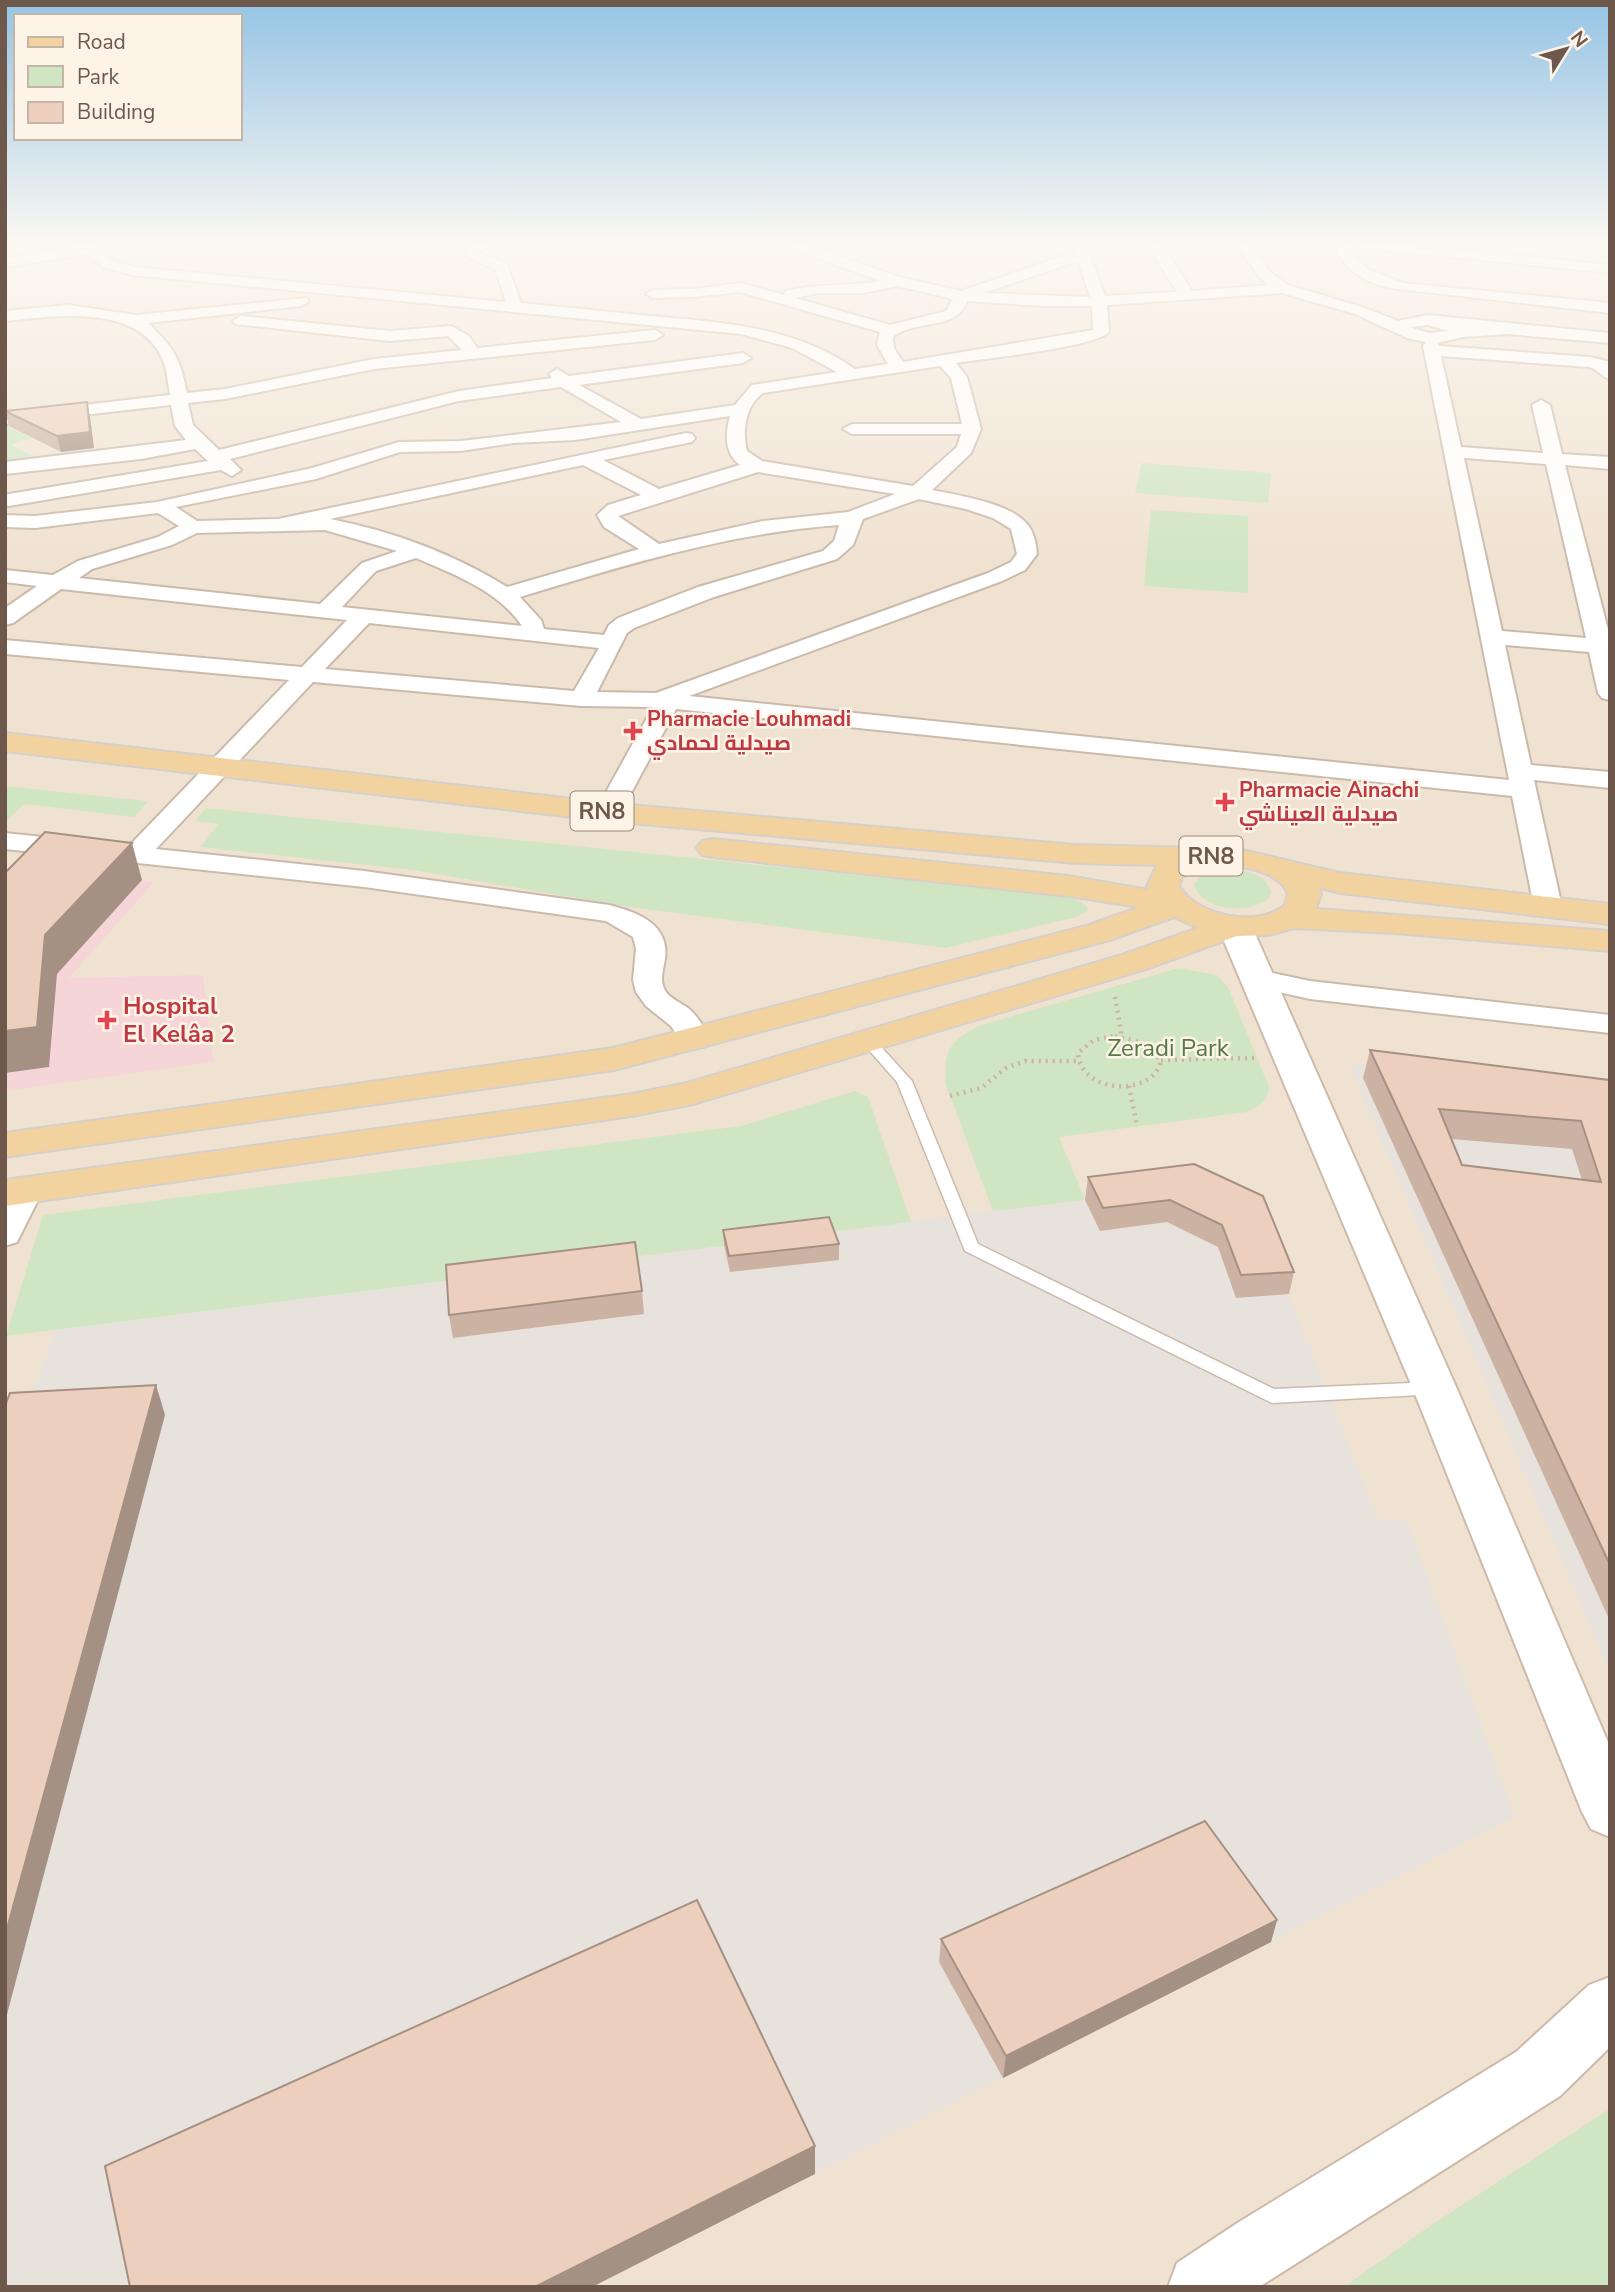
<svg xmlns="http://www.w3.org/2000/svg" width="1615" height="2292" font-family="'Nunito Sans',Cairo,sans-serif">
<rect width="100%" height="100%" fill="#f9f0e1"/>
<rect fill="#f0e2d1" x="5" y="245" width="1605" height="2042"/>
<g fill="#e8e2dc">
<path d="M1348 1063 1610 1096V1673Z"/>
<path d="M1190 1186 1259 1219 1378 1519 1407 1520 1515 1817 592 2287H5V1468L56 1329Z"/>
</g>
<path fill="#f6d5d9" d="M42 867 154 882 69 978 203 975 213 1062 5 1091V906Z"/>
<g fill="#d0e5c2">
<path d="M5 425 32 438 11 445 45 462 5 465Z"/>
<path d="M1142 463 1271 473 1268 503 1135 493Z"/>
<path d="M1151 510 1248 516V593L1144 586Z"/>
<path d="M5 786 146 801 147 803 134 817 25 804 5 821Z"/>
<path d="M206 808 1071 897 1087 906V911L1076 917 945 948 622 906 413 870 201 847 218 824 195 821Z"/>
<path d="M1235 869C1250 872 1268 876 1271 893L1268 899C1248 914 1202 912 1194 884L1203 873Z"/>
<path d="M1179 968 1217 975 1228 987 1269 1087C1267 1102 1259 1107 1246 1112L1059 1137 1085 1200 993 1211 946 1085C943 1049 950 1041 981 1025Z"/>
<path d="M855 1091 868 1097 911 1222 6 1336 43 1215 741 1126Z"/>
<path d="M1610 2109V2287H1344L1430 2226Z"/>
</g>
<g fill="none" stroke-linecap="round" stroke-linejoin="round">
<defs>
<path id="lane" d="M868 1037 873 1038 912 1081 978 1244 1274 1389 1433 1382 1439 1384 1442 1389 1439 1394 1272 1403 965 1251 897 1082 861 1041Z"/>
<g id="street">
<path d="M80 245H96L113 261 134 267 506 302 496 270 464 255 472 245H489L479 253 507 264 521 303C568 308 614 312 661 317 729 323 797 328 855 369L888 364 877 345 880 332 740 292 694 297 653 298 646 294 653 290 694 289 741 283 784 295 786 291C817 283 849 287 881 281L809 255 788 245H808L899 277 961 291 1076 252 1077 247H1087L1105 296 1177 292 1148 245H1162L1192 291 1269 285 1260 278 1237 245H1251L1270 272 1288 285 1365 308 1398 321 1428 315 1610 333V343L1508 334 1463 337 1437 343 1439 346 1590 357 1610 362V379C1601 377 1598 369 1589 367L1441 356 1461 447 1543 453 1532 405 1541 400 1550 405 1562 454 1610 457V469L1565 465 1610 637V700L1602 698 1598 693 1589 652 1505 645 1531 765 1610 772V788L1534 780 1562 907 1558 913 1548 915 1538 913 1534 907 1512 796 676 709 621 812 617 818 608 820 599 818 595 812 653 707 581 706 313 682 156 849 364 871 609 905C637 912 670 924 665 959 663 970 659 982 666 992 671 999 681 1003 688 1008 698 1016 704 1028 710 1039L706 1046 695 1048 684 1046 671 1026 646 1006 636 992 633 980 636 949 633 937 606 921 364 887 5 849V833L129 846 289 680 5 654V640L302 667 347 620 61 589 13 623 5 625V608L37 586 5 582V570L53 575 78 561 158 537 179 526 158 513 35 528 5 527V515L35 516 157 502 312 468 399 442 461 441 621 422 561 387 459 401 230 459 241 470 232 476 221 470 9 506 5 505V495L9 494 208 461 195 449 141 459 5 474V462L186 440 175 426 171 405 5 424V414L170 395C168 383 167 369 162 358 137 303 54 316 5 321V311L68 305 136 315 306 298 309 301 301 306 148 323C174 348 180 358 187 393L225 389 374 359 462 350 448 336 390 341 235 324 233 321 241 316 390 331 451 326 469 336 477 348 655 330 663 335 655 340 374 369 225 399 188 403 193 425 219 450 459 391 552 378 549 374 557 369 569 376 743 353 751 358 743 363 579 385 641 419 735 405 752 385 837 372 792 348 741 334 133 275 103 267 88 254 5 267V259ZM1078 261 1090 297 983 293ZM898 286 953 299 946 311 890 325 795 298 818 293H862ZM1282 293 1355 314 1407 338 1426 342 1423 346 1509 780 689 696 1002 581 1025 570 1037 554C1036 543 1034 531 1026 523 1009 503 957 495 932 490L971 453 981 429 967 377 956 363C982 359 1096 347 1109 332L1107 305ZM967 301 1043 306H1092L1093 330 903 362 894 348 893 337C914 319 958 331 967 301ZM1428 325 1449 331 1429 333 1409 327ZM940 366 951 378 962 424H852L843 429 852 434H961L957 447 913 486 762 461 747 451C742 431 745 406 763 393ZM730 416C725 434 724 453 740 465L659 489 603 460 692 442 695 438 692 434 686 433 278 519 197 521 176 507 316 479 400 452 461 451 513 443 575 440ZM1464 458 1546 464 1586 638 1502 631ZM583 465 641 495 608 505 597 515 604 527 639 549 507 587C454 554 392 531 330 519ZM758 472 895 494 848 512 763 521 659 544 618 516ZM919 499 966 509 993 518 1011 529 1017 554 1011 562 988 573 656 693 597 692 627 633 634 628 714 597 837 559 853 545 863 519ZM839 525 834 541 823 551 698 587 618 618 609 625 604 635 544 629 541 620 520 597C625 565 729 533 839 525ZM325 530 397 551 362 563 320 604 79 578 92 569 172 545 197 533ZM416 558C453 574 499 591 522 626L342 607 376 571ZM369 623 599 648 574 691 325 669Z"/>
<path d="M1339 245H1405L1610 265V273L1353 247 1352 253 1367 269 1403 283 1610 303V313L1389 288C1367 282 1350 274 1338 253Z"/>
<path d="M1258 970 1310 981 1610 1015V1033L1310 999 1248 985 1243 979 1248 973Z"/>
<path d="M26 1179 38 1182 43 1190 17 1242 5 1246V1197L14 1182Z"/>
</g>
<g id="secondary">
<path d="M1235 917 1247 920 1252 927 1457 1389 1610 1747V1837L1591 1829 1582 1812 1413 1389 1218 927 1223 920Z"/>
<path d="M1610 1977V2047L1560 2096 1259 2287H1168L1177 2263 1239 2222 1516 2052 1589 1985Z"/>
</g>
<path id="primary" d="M5 733 608 803 1075 845 1205 848 1230 847 1340 873 1610 904V924L1340 893 1318 887 1321 894 1316 909 1610 931V951L1395 933 1294 928 1269 935 1237 936 1146 969 693 1104 632 1116 5 1206V1180L632 1094 687 1083 1122 955 1198 928 1174 917 1110 940 614 1070 5 1157V1133L613 1048 1086 926 1140 907 1068 896 713 857 702 855 697 848 702 841 713 839 1068 876 1149 890 1147 886 1157 865 1075 863 608 821 5 751ZM1219 864C1241 866 1279 870 1288 894L1285 905C1258 928 1198 917 1179 886L1182 877 1195 869Z"/>
</defs>
<use href="#lane" stroke="#cbbaac" stroke-width="3"/>
<use href="#street" stroke="#cbbaac" stroke-width="4"/>
<use href="#secondary" stroke="#cebaaa" stroke-width="4"/>
<use href="#primary" stroke="#d6d0cd" stroke-width="4"/>
<g stroke="#d0b2a0" stroke-width="4.5" stroke-dasharray="2 5" stroke-linecap="butt">
<path d="M1115 997 1122 1037"/>
<path d="M1115 1036C1134 1041 1151 1043 1161 1062 1150 1099 1079 1092 1078 1053L1094 1040Z"/>
<path d="M1161 1060 1254 1058"/>
<path d="M1129 1086 1137 1126"/>
<path d="M950 1096 981 1088 1006 1068 1025 1061H1078"/>
</g>
<use href="#lane" fill="#fff" fill-rule="evenodd"/>
<use href="#street" fill="#fff" fill-rule="evenodd"/>
<use href="#secondary" fill="#fff" fill-rule="evenodd"/>
<use href="#primary" fill="#f2d39f" fill-rule="evenodd"/>
</g>
<g fill="#cbb2a2" fill-rule="evenodd">
<path d="M5 411 90 417 94 448 61 452 9 426Z"/>
<path d="M1370 1050 1610 1085V1621L1363 1078ZM1451 1139 1572 1149 1582 1180 1462 1165Z"/>
<path d="M1194 1164 1294 1272 1289 1294 1236 1298 1218 1247 1167 1222 1100 1231 1085 1200 1088 1177Z"/>
<path d="M723 1230 839 1244V1260L730 1272 724 1245Z"/>
<path d="M642 1291 644 1314 453 1338 449 1315Z"/>
<path d="M1277 1920 1271 1942 1003 2078 939 1962 941 1939Z"/>
</g>
<g fill="#a59184">
<path d="M87 402 90 417 94 448 61 452 57 436Z"/>
<path d="M132 843 142 880 57 974 49 1067 5 1073V1031L45 935Z"/>
<path d="M156 1385 165 1415 5 2022V1936Z"/>
<path d="M1277 1920 1271 1942 1003 2078 1006 2056Z"/>
<path d="M815 2146V2174L592 2287H535Z"/>
</g>
<g fill="#eccfbc" stroke="#a59184" stroke-width="2" fill-rule="evenodd">
<path d="M87 402 90 432 57 436 5 411Z"/>
<path d="M45 832 132 843 45 935 37 1027 5 1031V873Z"/>
<path d="M1370 1050 1609 1080 1610 1085V1565ZM1439 1109 1581 1121 1601 1182 1462 1165Z"/>
<path d="M1194 1164 1263 1196 1294 1272 1241 1275 1222 1225 1170 1200 1103 1208 1088 1177Z"/>
<path d="M829 1217 839 1244 729 1256 723 1230Z"/>
<path d="M635 1242 642 1291 449 1315 446 1265Z"/>
<path d="M156 1385 5 1936V1406L10 1393Z"/>
<path d="M1205 1821 1277 1920 1006 2056 941 1939Z"/>
<path d="M697 1900 815 2146 535 2287H130L105 2166Z"/>
</g>
<linearGradient id="sky" x2="0" y2="1"><stop stop-color="#95c4e5"/><stop offset="0.43" stop-color="#fcf8f2"/><stop offset="1" stop-color="#fcf8f2" stop-opacity="0"/></linearGradient>
<rect width="1615" height="566" fill="url(#sky)"/>
<g fill="#e0444e" stroke="#fdf4e7" stroke-width="2.5">
<path d="M629.5 720.5h7v7h7v7h-7v7h-7v-7h-7v-7h7z"/>
<path d="M1221.5 791.5h7v7h7v7h-7v7h-7v-7h-7v-7h7z"/>
<path d="M103.5 1009.5h7v7h7v7h-7v7h-7v-7h-7v-7h7z"/>
</g>
<g text-anchor="middle" stroke-width="5" stroke-linejoin="round" paint-order="stroke">
<g font-size="21" font-weight="bold" fill="#be3a42" stroke="#fdf4e7" text-anchor="start">
<text x="647" y="726">Pharmacie Louhmadi<tspan x="647" dy="24">صيدلية لحمادي</tspan></text>
<text x="1239" y="797">Pharmacie Ainachi<tspan x="1239" dy="24">صيدلية العيناشي</tspan></text>
</g>
<g fill="#fdf4e7" stroke="#99867a" stroke-width="2">
<rect x="570.5" y="791.5" width="63" height="39" rx="5"/>
<rect x="1179.5" y="836.5" width="63" height="39" rx="5"/>
</g>
<g font-size="23" font-weight="bold" fill="#6e574b">
<text x="602" y="819">RN8</text>
<text x="1211" y="864">RN8</text>
</g>
<g font-size="24" font-weight="bold" fill="#be3a42" stroke="#fdf4e7" text-anchor="start">
<text x="123" y="1014">Hospital<tspan x="123" dy="28">El Kelâa 2</tspan></text>
</g>
<g font-size="24" fill="#557947" stroke="#fdf4e7">
<text x="1168" y="1056">Zeradi Park</text>
</g>
</g>
<rect width="1615" height="2292" fill="none" stroke="#6e574b" stroke-width="14"/>
<rect x="14" y="14" width="228" height="126" fill="#fdf4e7" stroke="#c4b5a9" stroke-width="2"/>
<rect x="28" y="37" width="35" height="10" fill="#f2d39f" stroke="#c4b5a9" stroke-width="2"/>
<text x="77" y="49" font-size="21" fill="#6e574b">Road</text>
<rect x="28" y="66" width="35" height="21" fill="#d0e5c2" stroke="#c4b5a9" stroke-width="2"/>
<text x="77" y="84" font-size="21" fill="#6e574b">Park</text>
<rect x="28" y="102" width="35" height="21" fill="#eccfbc" stroke="#c4b5a9" stroke-width="2"/>
<text x="77" y="119" font-size="21" fill="#6e574b">Building</text>
<g transform="translate(1566 49) rotate(53)" stroke="#fdf4e7" stroke-width="5" paint-order="stroke">
<path d="M0-5L12 26L0 18L-12 26Z" fill="#6e574b"/>
<text y="-10" font-size="19" font-weight="bold" text-anchor="middle" fill="#6e574b">N</text>
</g>
</svg>
